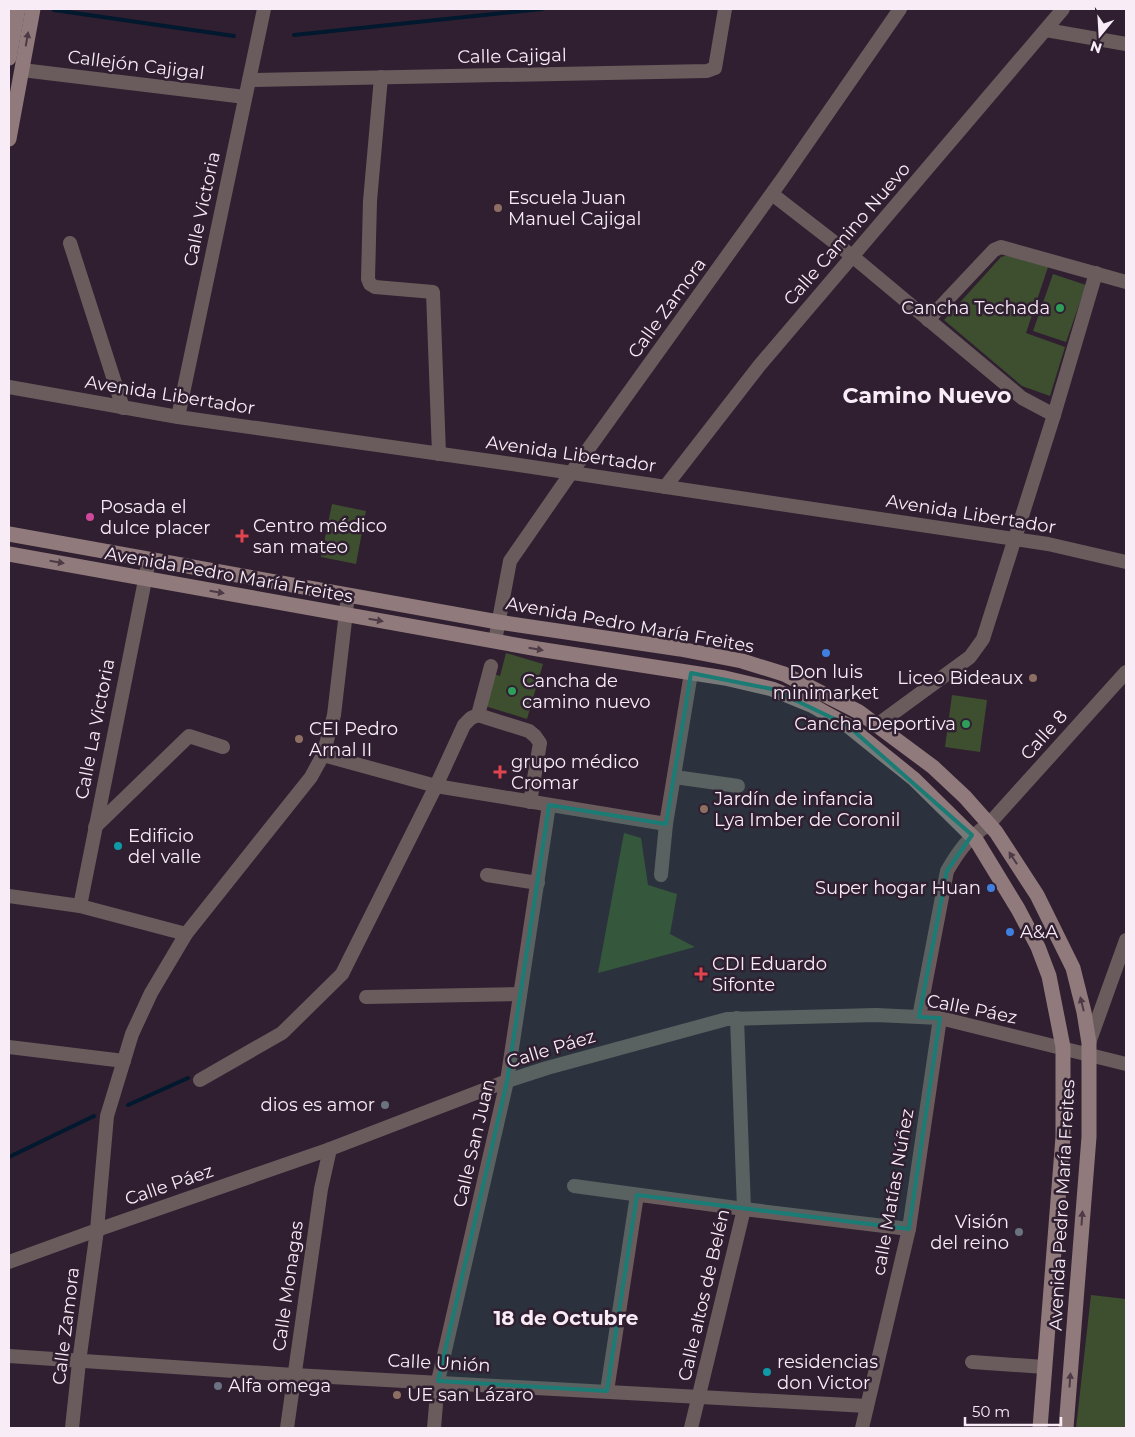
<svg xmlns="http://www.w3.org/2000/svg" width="1135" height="1437" font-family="Montserrat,sans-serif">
<rect width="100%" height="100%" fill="#301f30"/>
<g fill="#3d4f2f">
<path d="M1009 255 1048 267 1026 333 1065 347 1050 396 1022 386 944 320 1001 257Z"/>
<path d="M1053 274 1086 285 1066 342 1033 331Z"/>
<path d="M332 504 366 511 356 564 321 557Z"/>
<path d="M506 653 543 664 527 719 485 706 494 674 500 676Z"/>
<path d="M952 695 987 700 980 752 945 747Z"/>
<path d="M624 833 641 838 648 885 677 894 670 934 695 947 598 973Z"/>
<path d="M1091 1295 1126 1299V1428H1076Z"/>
</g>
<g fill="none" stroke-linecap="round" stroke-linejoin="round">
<g stroke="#01192e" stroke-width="4">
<path d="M54 10 234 36"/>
<path d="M294 35 542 9"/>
<path d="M128 1105 188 1078"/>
<path d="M9 1157 94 1116"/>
</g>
<g stroke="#6a5c5d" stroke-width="14">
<path d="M1046 30 1126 44"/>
<path d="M22 70 245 97"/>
<path d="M381 77 370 201 368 279 370 284 375 287 433 292 439 454"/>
<path d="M249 80 707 71 715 68 725 9"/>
<path d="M772 194 852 256 1022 398 1054 415"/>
<path d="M70 243 123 408"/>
<path d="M928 320 994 250 1001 247 1126 282"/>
<path d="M9 387 178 417 505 463 1048 544 1126 562"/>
<path d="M178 417 264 9"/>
<path d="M665 487 759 366 1063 9"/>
<path d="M495 641 510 561 571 473 783 178 900 9"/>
<path d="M478 715 529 731 535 736 540 743 530 802"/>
<path d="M877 725 970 657 983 639 1054 415 1096 273"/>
<path d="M323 755 436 786 666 824"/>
<path d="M675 777 738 786"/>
<path d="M95 827 189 736 223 747"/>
<path d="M487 875 538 883"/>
<path d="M661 875 666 824 691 673"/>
<path d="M9 896 80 906 186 934"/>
<path d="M80 906 149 560"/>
<path d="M366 997 520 994"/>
<path d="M919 1017 947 871C960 849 967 839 989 824L1126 672"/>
<path d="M1089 1043 1126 940"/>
<path d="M9 1047 124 1061"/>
<path d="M200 1080 282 1033 342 974 436 786 464 725 471 718 478 715 491 666"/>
<path d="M574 1186 744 1209 909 1229"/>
<path d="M9 1262 97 1230 330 1149 507 1081 547 1068 727 1019 876 1015 940 1018 1126 1064"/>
<path d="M9 1356 294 1375 867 1406"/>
<path d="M972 1362 1045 1367"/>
<path d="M607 1391 637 1195"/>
<path d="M72 1428 79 1362 97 1230 107 1116 132 1034 151 993 186 934 311 777 323 755 334 715 348 595"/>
<path d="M287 1428 321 1189 330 1149"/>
<path d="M434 1428 438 1381 507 1081 549 805"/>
<path d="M691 1428 744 1209 737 1018"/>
<path d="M862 1428 909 1229 940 1018"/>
</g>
<g stroke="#907a7b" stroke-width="15">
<path d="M9 58 18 9"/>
<path d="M9 139 33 9"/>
<path d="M9 534 498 622 680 649 742 661 784 674 859 712 933 767 965 797 996 832 1037 895 1073 968 1084 1012 1089 1043V1137L1066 1428"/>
<path d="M9 554 538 649 725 678 772 689 811 705 847 725 914 779 976 840 1018 909 1038 947 1049 976 1063 1047V1137L1040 1428"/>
</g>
</g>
<defs><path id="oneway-solid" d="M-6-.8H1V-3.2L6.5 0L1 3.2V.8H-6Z" transform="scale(1.25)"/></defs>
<g fill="#4d3a46">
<use href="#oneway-solid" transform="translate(27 39) rotate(-80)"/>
<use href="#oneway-solid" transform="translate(57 562) rotate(10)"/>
<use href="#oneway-solid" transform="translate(217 592) rotate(10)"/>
<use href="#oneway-solid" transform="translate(376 620) rotate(10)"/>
<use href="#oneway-solid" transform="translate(536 649) rotate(10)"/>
<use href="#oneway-solid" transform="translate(1013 858) rotate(-123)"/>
<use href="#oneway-solid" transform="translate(1082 1004) rotate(-104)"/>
<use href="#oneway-solid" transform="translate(1082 1218) rotate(-86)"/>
<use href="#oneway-solid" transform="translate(1070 1380) rotate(-86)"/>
</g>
<path fill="#1b7c75" fill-opacity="0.2" stroke="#1b7c75" stroke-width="4" stroke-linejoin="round" d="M691 673 772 689 847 725 972 835 947 871 919 1017 940 1018 909 1229 637 1195 607 1391 438 1381 507 1081 549 805 666 824Z"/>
<g fill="#8d6e63" stroke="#301f30" stroke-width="2">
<circle cx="498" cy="208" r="5"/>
<circle cx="1033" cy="678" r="5"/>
<circle cx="299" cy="739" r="5"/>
<circle cx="704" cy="809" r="5"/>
<circle cx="397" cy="1395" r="5"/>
</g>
<g fill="#2e9e5b" stroke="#301f30" stroke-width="2">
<circle cx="1060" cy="308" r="5"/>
<circle cx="512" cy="691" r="5"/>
<circle cx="966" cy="724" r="5"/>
</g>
<circle fill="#d1479c" stroke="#301f30" stroke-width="2" cx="90" cy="517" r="5"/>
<g fill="#e0444e" stroke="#301f30" stroke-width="2">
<path d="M239.5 528.5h5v5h5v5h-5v5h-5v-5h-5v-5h5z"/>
<path d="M497.5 764.5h5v5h5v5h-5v5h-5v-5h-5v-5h5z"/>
<path d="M698.5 966.5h5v5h5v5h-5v5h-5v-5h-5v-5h5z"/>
</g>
<g fill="#3f7fe0" stroke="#301f30" stroke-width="2">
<circle cx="826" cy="653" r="5"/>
<circle cx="991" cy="888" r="5"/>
<circle cx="1010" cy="932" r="5"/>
</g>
<g fill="#0f9aa8" stroke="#301f30" stroke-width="2">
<circle cx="118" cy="846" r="5"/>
<circle cx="767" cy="1372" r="5"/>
</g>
<g fill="#6b7280" stroke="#301f30" stroke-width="2">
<circle cx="385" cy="1105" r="5"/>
<circle cx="1019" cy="1232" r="5"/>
<circle cx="218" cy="1386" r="5"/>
</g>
<g text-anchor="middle" stroke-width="5" stroke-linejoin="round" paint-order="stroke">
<g font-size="18" fill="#f8ecf7" stroke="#301f30">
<text transform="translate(512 56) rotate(-1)" y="6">Calle Cajigal</text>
<text transform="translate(136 65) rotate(7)" y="6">Callejón Cajigal</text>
<text transform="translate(202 209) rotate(-78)" y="6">Calle Victoria</text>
<text transform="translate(847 234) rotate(-49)" y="6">Calle Camino Nuevo</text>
<text transform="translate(667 308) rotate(-54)" y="6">Calle Zamora</text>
<text transform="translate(170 395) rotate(9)" y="6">Avenida Libertador</text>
<text transform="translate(571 454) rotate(8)" y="6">Avenida Libertador</text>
<text transform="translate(971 514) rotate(9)" y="6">Avenida Libertador</text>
<text transform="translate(229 575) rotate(10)" y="6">Avenida Pedro María Freites</text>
<text transform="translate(630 625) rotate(10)" y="6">Avenida Pedro María Freites</text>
<text transform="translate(95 729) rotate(-79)" y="6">Calle La Victoria</text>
<text transform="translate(1044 735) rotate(-48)" y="6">Calle 8</text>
<text transform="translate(972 1009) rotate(11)" y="6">Calle Páez</text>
<text transform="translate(551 1049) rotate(-17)" y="6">Calle Páez</text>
<text transform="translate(474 1143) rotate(-77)" y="6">Calle San Juan</text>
<text transform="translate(169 1185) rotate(-19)" y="6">Calle Páez</text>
<text transform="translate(893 1192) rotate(-80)" y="6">calle Matías Núñez</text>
<text transform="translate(1062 1205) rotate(-87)" y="6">Avenida Pedro María Freites</text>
<text transform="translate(288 1286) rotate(-82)" y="6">Calle Monagas</text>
<text transform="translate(704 1295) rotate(-77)" y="6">Calle altos de Belén</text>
<text transform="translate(66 1326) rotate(-83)" y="6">Calle Zamora</text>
<text transform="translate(439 1363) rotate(3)" y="6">Calle Unión</text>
</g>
<g font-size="18" fill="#f8ecf7" stroke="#301f30" text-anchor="start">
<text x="508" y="204">Escuela Juan<tspan x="508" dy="21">Manuel Cajigal</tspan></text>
<text x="1050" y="314" text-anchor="end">Cancha Techada</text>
<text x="100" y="513">Posada el<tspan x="100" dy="21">dulce placer</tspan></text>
<text x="253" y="532">Centro médico<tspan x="253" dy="21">san mateo</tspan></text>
<text x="826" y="678" text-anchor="middle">Don luis<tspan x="826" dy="21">minimarket</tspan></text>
<text x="1023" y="684" text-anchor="end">Liceo Bideaux</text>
<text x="522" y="687">Cancha de<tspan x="522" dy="21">camino nuevo</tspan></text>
<text x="956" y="730" text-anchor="end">Cancha Deportiva</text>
<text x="309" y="735">CEI Pedro<tspan x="309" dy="21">Arnal II</tspan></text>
<text x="511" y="768">grupo médico<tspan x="511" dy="21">Cromar</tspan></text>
<text x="714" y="805">Jardín de infancia<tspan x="714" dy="21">Lya Imber de Coronil</tspan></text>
<text x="128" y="842">Edificio<tspan x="128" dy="21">del valle</tspan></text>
<text x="981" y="894" text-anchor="end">Super hogar Huan</text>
<text x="1020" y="938">A&amp;A</text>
<text x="712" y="970">CDI Eduardo<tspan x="712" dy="21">Sifonte</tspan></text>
<text x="375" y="1111" text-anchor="end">dios es amor</text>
<text x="1009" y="1228" text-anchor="end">Visión<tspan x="1009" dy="21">del reino</tspan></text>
<text x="777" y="1368">residencias<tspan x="777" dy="21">don Victor</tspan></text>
<text x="228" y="1392">Alfa omega</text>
<text x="407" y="1401">UE san Lázaro</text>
</g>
<g font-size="20" font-weight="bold" fill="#f8ecf7" stroke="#301f30">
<text x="566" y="1325">18 de Octubre</text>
</g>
<g font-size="22" font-weight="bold" fill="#f8ecf7" stroke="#301f30">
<text x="927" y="403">Camino Nuevo</text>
</g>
</g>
<rect width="1135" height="1437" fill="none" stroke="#f8ecf7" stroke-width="20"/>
<g transform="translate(1100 35) rotate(198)" stroke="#301f30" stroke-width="4" paint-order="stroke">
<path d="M0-4L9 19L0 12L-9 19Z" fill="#f8ecf7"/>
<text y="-8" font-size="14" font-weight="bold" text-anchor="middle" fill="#f8ecf7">N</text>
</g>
<path d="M965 1417v8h96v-8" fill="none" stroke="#f8ecf7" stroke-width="2.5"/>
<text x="972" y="1417" font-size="15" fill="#f8ecf7" stroke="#301f30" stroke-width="4" paint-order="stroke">50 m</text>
</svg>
